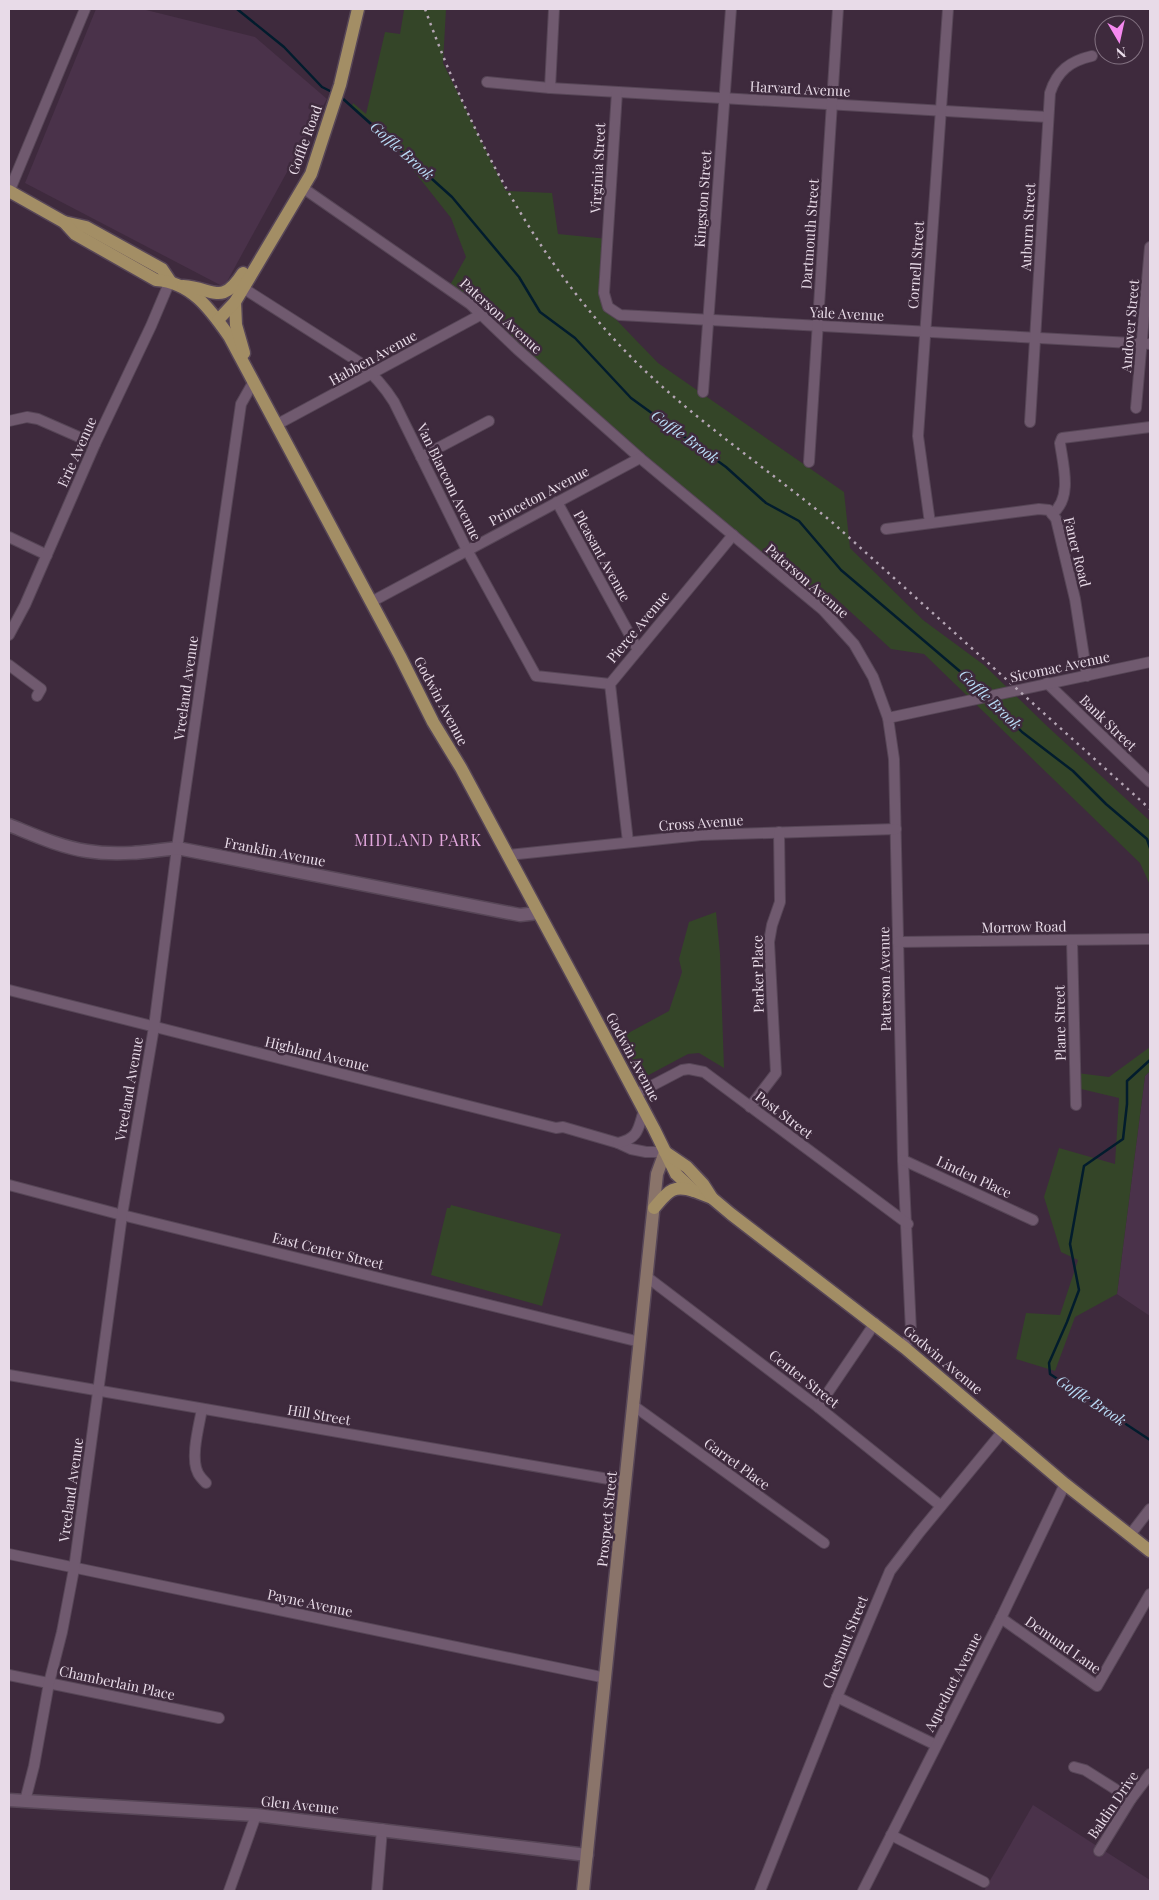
<svg xmlns="http://www.w3.org/2000/svg" width="1159" height="1900" font-family="'Playfair Display',serif">
<rect width="100%" height="100%" fill="#3e2a3d"/>
<g fill="#4a324a">
<path d="M96 9H142L255 37 327 99 224 287 25 183Z"/>
<path d="M1150 1071V1316L1117 1294 1145 1076Z"/>
<path d="M1033 1805 1150 1880V1891H984Z"/>
</g>
<g fill="#344528">
<path d="M402 9H446L443 63 506 191 552 193 558 234 608 239 604 307 658 363 844 492 850 548 923 620 984 665 1048 727 1150 821V885L1140 863 924 654 891 649 829 592 816 606 449 287 466 257 451 218 380 128 352 107 353 103 366 114 385 32 400 34 404 10Z"/>
<path d="M716 912 720 954 724 1068 699 1053 688 1054 643 1078 621 1037 669 1011 682 972 679 959 689 922Z"/>
<path d="M1150 1047V1071L1145 1076 1117 1294 1075 1317 1055 1371 1016 1359 1026 1313 1060 1315 1078 1260 1061 1252 1044 1197 1059 1148 1115 1164 1119 1098 1077 1088V1073L1109 1077Z"/>
<path d="M451 1205 561 1234 542 1306 431 1275 447 1208H450Z"/>
</g>
<g fill="none" stroke-linecap="round" stroke-linejoin="round">
<g stroke="#021c2d" stroke-width="2.5">
<path d="M237 9 284 47 322 87 334 93"/>
<path d="M341 97 452 197 519 277 540 312 575 338 631 398 726 467 766 503 799 521 841 570 976 685 986 694"/>
<path d="M990 698 1022 732 1073 771 1106 804 1147 839 1150 848"/>
<path d="M1150 1060 1127 1081V1104L1123 1139 1084 1166 1070 1244 1079 1290 1067 1322 1049 1363 1050 1374 1150 1440"/>
</g>
<defs>
<g id="minor">
<path d="M487 82 550 88 1048 117"/>
<path d="M550 88 554 9"/>
<path d="M617 92 604 293 608 307 620 315 1150 344"/>
<path d="M303 188 470 304 517 349 640 458 823 610 854 644 873 677 888 718 894 759 903 1160 911 1331 905 1348"/>
<path d="M9 192 85 9"/>
<path d="M243 288 359 362C373 374 384 386 394 402L467 550 536 676 610 684"/>
<path d="M703 392 731 9"/>
<path d="M1136 408 1150 247"/>
<path d="M9 421 27 417 38 419 95 444"/>
<path d="M1030 422 1050 93C1057 71 1070 61 1092 56"/>
<path d="M276 425 482 314"/>
<path d="M421 457 489 421"/>
<path d="M809 462 838 9"/>
<path d="M557 502 638 650"/>
<path d="M1052 514C1073 498 1063 465 1060 443L1062 438 1150 427"/>
<path d="M930 523 918 436 948 9"/>
<path d="M886 529 1039 509 1049 510 1056 519 1075 599 1087 676"/>
<path d="M9 537 47 555"/>
<path d="M371 602 640 458"/>
<path d="M9 635 25 605 95 444 151 326 170 281"/>
<path d="M9 665 41 689 37 696"/>
<path d="M1047 683 1150 782"/>
<path d="M888 718 1150 662"/>
<path d="M628 842 610 684 733 535"/>
<path d="M508 855 701 835 896 829"/>
<path d="M1072 940 1076 1105"/>
<path d="M898 942 1150 939"/>
<path d="M9 990 556 1128 563 1127 618 1143 631 1149 646 1152H665"/>
<path d="M636 1094 682 1070 689 1069 704 1072 908 1224"/>
<path d="M750 1107 776 1073 769 942 772 925 780 902 779 832"/>
<path d="M618 1143C639 1138 638 1129 644 1110"/>
<path d="M903 1160 1033 1220"/>
<path d="M9 1185 122 1215 640 1342"/>
<path d="M647 1277 818 1407 941 1506"/>
<path d="M9 1375 626 1482"/>
<path d="M634 1406 824 1543"/>
<path d="M818 1407 875 1323"/>
<path d="M202 1409C199 1426 190 1458 198 1473 200 1477 203 1480 206 1483"/>
<path d="M1130 1535 1150 1509"/>
<path d="M9 1554 606 1678"/>
<path d="M1001 1618 1097 1686 1150 1594"/>
<path d="M9 1675 219 1718"/>
<path d="M837 1697 936 1745"/>
<path d="M1074 1767 1085 1770 1131 1799"/>
<path d="M25 1801 34 1766 49 1683 62 1632 74 1569 122 1215 154 1027 177 848 241 404 254 381"/>
<path d="M891 1835 984 1882"/>
<path d="M1099 1851 1131 1799 1150 1774"/>
<path d="M229 1891 256 1815"/>
<path d="M377 1891 382 1829"/>
<path d="M760 1891 837 1697 890 1571 919 1533 1003 1431"/>
<path d="M863 1891 1001 1618 1065 1484"/>
</g>
<g id="tertiary">
<path d="M9 825C34 835 60 847 87 851 117 856 147 852 177 848L520 915 538 913"/>
<path d="M9 1800 256 1815 587 1855"/>
</g>
<path id="secondary" d="M583 1891 657 1174 665 1152"/>
<g id="primary">
<path d="M9 191 64 222 86 227 162 269 170 281"/>
<path d="M64 222 75 234 156 280C191 282 210 309 229 336L400 656 433 722 461 768 584 997 654 1129 676 1174 694 1191 712 1198"/>
<path d="M183 286C214 288 221 307 243 273"/>
<path d="M235 302 236 325 244 353"/>
<path d="M218 320 235 302 311 174 340 85 358 9"/>
<path d="M665 1152 687 1167 703 1184 712 1198 731 1214 905 1348 1065 1484 1150 1551"/>
<path d="M654 1208C668 1192 672 1184 694 1191"/>
</g>
</defs>
<use href="#minor" stroke="#574657" stroke-width="12"/>
<use href="#tertiary" stroke="#574657" stroke-width="15"/>
<use href="#secondary" stroke="#574657" stroke-width="15"/>
<use href="#primary" stroke="#574657" stroke-width="15"/>
<use href="#minor" stroke="#705a6f" stroke-width="10"/>
<use href="#tertiary" stroke="#705a6f" stroke-width="12"/>
<use href="#secondary" stroke="#8a746a" stroke-width="12"/>
<use href="#primary" stroke="#a38e65" stroke-width="12"/>
<path stroke="#b5a6b5" stroke-width="2.5" stroke-dasharray="2.5 5" stroke-linecap="butt" d="M425 9C475 146 547 282 656 381 712 432 775 475 833 523L1150 809"/>
</g>
<g text-anchor="middle" stroke-width="5" stroke-linejoin="round" paint-order="stroke">
<g font-size="14" fill="#e8dbe8" stroke="#3e2a3d">
<text transform="translate(800 89) rotate(3)" y="5">Harvard Avenue</text>
<text transform="translate(305 140) rotate(-70)" y="5">Goffle Road</text>
<text transform="translate(598 168) rotate(-87)" y="5">Virginia Street</text>
<text transform="translate(703 199) rotate(-86)" y="5">Kingston Street</text>
<text transform="translate(1028 227) rotate(-87)" y="5">Auburn Street</text>
<text transform="translate(810 234) rotate(-86)" y="5">Dartmouth Street</text>
<text transform="translate(916 265) rotate(-86)" y="5">Cornell Street</text>
<text transform="translate(847 314) rotate(3)" y="5">Yale Avenue</text>
<text transform="translate(501 316) rotate(42)" y="5">Paterson Avenue</text>
<text transform="translate(1130 326) rotate(-85)" y="5">Andover Street</text>
<text transform="translate(373 358) rotate(-29)" y="5">Habben Avenue</text>
<text transform="translate(77 452) rotate(-66)" y="5">Erie Avenue</text>
<text transform="translate(449 482) rotate(64)" y="5">Van Blarcom Avenue</text>
<text transform="translate(539 496) rotate(-28)" y="5">Princeton Avenue</text>
<text transform="translate(1077 552) rotate(76)" y="5">Faner Road</text>
<text transform="translate(602 556) rotate(61)" y="5">Pleasant Avenue</text>
<text transform="translate(807 581) rotate(41)" y="5">Paterson Avenue</text>
<text transform="translate(638 627) rotate(-50)" y="5">Pierce Avenue</text>
<text transform="translate(1060 667) rotate(-12)" y="5">Sicomac Avenue</text>
<text transform="translate(186 688) rotate(-82)" y="5">Vreeland Avenue</text>
<text transform="translate(441 701) rotate(62)" y="5">Godwin Avenue</text>
<text transform="translate(1108 723) rotate(44)" y="5">Bank Street</text>
<text transform="translate(701 823) rotate(-4)" y="5">Cross Avenue</text>
<text transform="translate(275 852) rotate(11)" y="5">Franklin Avenue</text>
<text transform="translate(1024 927) rotate(-1)" y="5">Morrow Road</text>
<text transform="translate(758 974) rotate(-91)" y="5">Parker Place</text>
<text transform="translate(885 979) rotate(-91)" y="5">Paterson Avenue</text>
<text transform="translate(1060 1023) rotate(-91)" y="5">Plane Street</text>
<text transform="translate(317 1054) rotate(14)" y="5">Highland Avenue</text>
<text transform="translate(633 1057) rotate(62)" y="5">Godwin Avenue</text>
<text transform="translate(129 1089) rotate(-80)" y="5">Vreeland Avenue</text>
<text transform="translate(784 1115) rotate(37)" y="5">Post Street</text>
<text transform="translate(974 1177) rotate(25)" y="5">Linden Place</text>
<text transform="translate(328 1251) rotate(14)" y="5">East Center Street</text>
<text transform="translate(943 1360) rotate(40)" y="5">Godwin Avenue</text>
<text transform="translate(804 1379) rotate(38)" y="5">Center Street</text>
<text transform="translate(319 1415) rotate(10)" y="5">Hill Street</text>
<text transform="translate(737 1464) rotate(36)" y="5">Garret Place</text>
<text transform="translate(71 1490) rotate(-82)" y="5">Vreeland Avenue</text>
<text transform="translate(607 1519) rotate(-84)" y="5">Prospect Street</text>
<text transform="translate(310 1603) rotate(12)" y="5">Payne Avenue</text>
<text transform="translate(845 1642) rotate(-68)" y="5">Chestnut Street</text>
<text transform="translate(1063 1645) rotate(35)" y="5">Demund Lane</text>
<text transform="translate(953 1682) rotate(-63)" y="5">Aqueduct Avenue</text>
<text transform="translate(117 1683) rotate(12)" y="5">Chamberlain Place</text>
<text transform="translate(300 1805) rotate(6)" y="5">Glen Avenue</text>
<text transform="translate(1113 1805) rotate(-56)" y="5">Baldin Drive</text>
</g>
<g font-size="15" font-style="italic" fill="#b9dcf7" stroke="#3e2a3d">
<text transform="translate(402 151) rotate(42)" y="5">Goffle Brook</text>
<text transform="translate(685 437) rotate(36)" y="5">Goffle Brook</text>
<text transform="translate(990 700) rotate(44)" y="5">Goffle Brook</text>
<text transform="translate(1091 1401) rotate(33)" y="5">Goffle Brook</text>
</g>
<g font-size="16" letter-spacing="1" fill="#e2a7dd" stroke="#3e2a3d">
<text x="418" y="846">MIDLAND PARK</text>
</g>
</g>
<rect width="1159" height="1900" fill="none" stroke="#e8dbe8" stroke-width="20"/>
<g transform="translate(1119 40) rotate(171)"><circle r="24" fill="#3e2a3d" stroke="#827181"/>
<path d="M0-4L9 19L0 12L-9 19Z" fill="#f589ef"/>
<text y="-8" font-size="14" font-weight="bold" text-anchor="middle" fill="#e8dbe8">N</text>
</g>
</svg>
